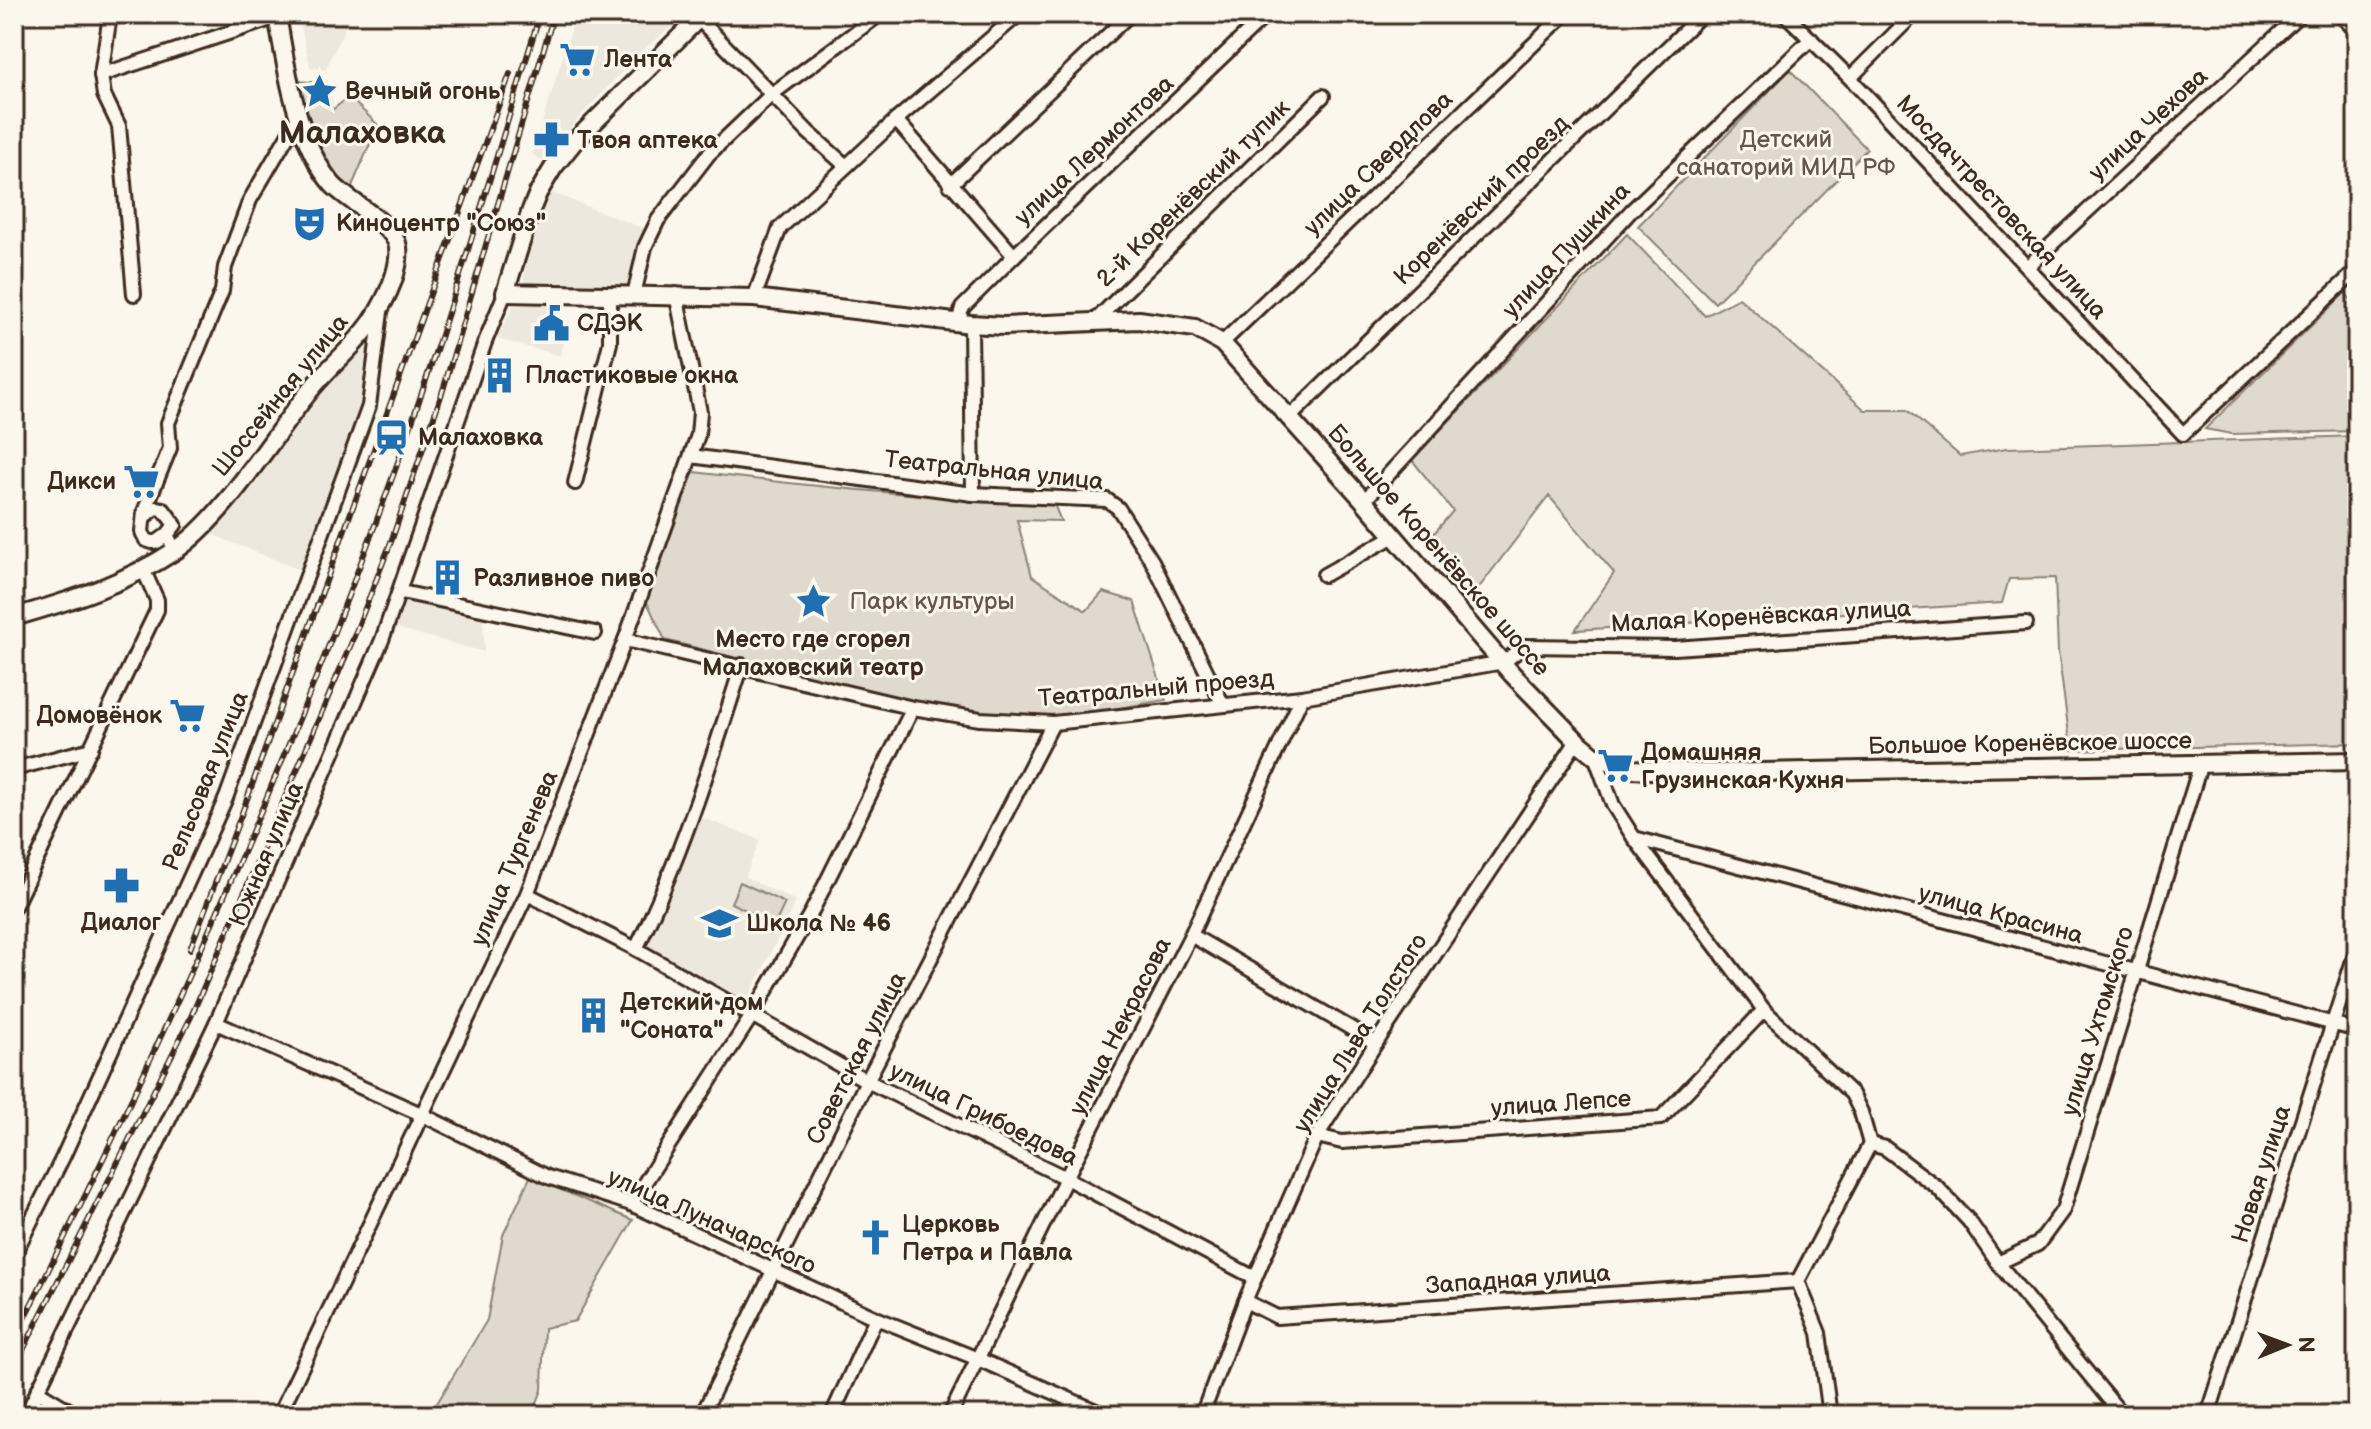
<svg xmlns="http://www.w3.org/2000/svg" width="2371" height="1429" font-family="'Balsamiq Sans',sans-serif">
<rect width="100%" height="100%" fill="#fbf7ec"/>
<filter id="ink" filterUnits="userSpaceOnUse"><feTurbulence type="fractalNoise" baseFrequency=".0125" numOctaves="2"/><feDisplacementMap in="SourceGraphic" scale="16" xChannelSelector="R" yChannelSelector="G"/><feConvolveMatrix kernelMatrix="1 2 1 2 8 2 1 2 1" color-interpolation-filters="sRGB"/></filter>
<g filter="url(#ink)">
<g fill="#ede8dd">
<path d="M298 14H352L325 70 310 67Z"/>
<path d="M576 14H660L679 21 645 48 583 113 544 161 532 155Z"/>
<path d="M550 192 650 231 632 289 523 285 528 252Z"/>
<path d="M562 303V356L497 339 513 306Z"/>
<path d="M377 325 367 406 305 572 206 532 310 398Z"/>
<path d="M406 598 483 613 484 652 396 628Z"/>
<path d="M695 815 760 840 745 877 796 901 747 1001 645 945Z"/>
</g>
<g fill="#dfd9ce" stroke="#8d8276" stroke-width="2">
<path d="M1790 70 1867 149 1715 303 1638 226Z"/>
<path d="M294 81 326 83 332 110 349 97 378 125 350 191C318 159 304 125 294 81Z"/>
<path d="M1627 234 1705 316 1739 298 1865 410H1907L1960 456 2007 448 2357 436V743L2071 750 2058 651 2055 578 2009 579 2002 603 1575 630 1614 573 1549 496 1474 594 1430 538 1453 511 1412 460Z"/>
<path d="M2345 293 2357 306V431L2232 434 2205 429Z"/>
<path d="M694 472C814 487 932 499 1053 502L1061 521 1017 520 1032 576 1086 611 1103 592 1134 601 1166 700 1071 716 999 717 909 701 665 640 644 596Z"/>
<path d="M740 882 785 903 775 924 731 903Z"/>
<path d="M530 1177 633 1220 575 1321 544 1328 542 1390 532 1415H430L487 1320 503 1235Z"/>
</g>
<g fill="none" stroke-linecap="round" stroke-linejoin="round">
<defs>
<g id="minor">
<path d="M1785 14 1850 78 2183 434 2357 270"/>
<path d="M2340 14 2357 32"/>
<path d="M698 18 808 132 846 166"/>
<path d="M109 22 101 75 104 95 119 126 134 294"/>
<path d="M101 75 277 17"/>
<path d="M1850 78 1914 14"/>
<path d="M896 120 1014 256"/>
<path d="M950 185 1130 14"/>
<path d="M2027 267 2300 14"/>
<path d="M634 295 645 247 658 220 708 155 772 94 880 14"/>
<path d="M754 298 780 228 896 120 1019 14"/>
<path d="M1094 322 1323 96"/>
<path d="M958 323 962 308 1014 256 1267 14"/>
<path d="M971 324 973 494"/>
<path d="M1222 343 1565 14"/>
<path d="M1290 417 1702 14"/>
<path d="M691 456 973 494 1107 500 1118 508 1152 561 1223 705"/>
<path d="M575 483 610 343V295"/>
<path d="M1364 501 1631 211 1811 39"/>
<path d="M144 517 156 508 163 509 175 525 167 535"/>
<path d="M175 550 167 535 157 542H152L146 540 142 532 144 512 170 448 168 423 222 291 225 267 250 200 298 118"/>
<path d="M1324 575 1394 536"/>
<path d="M401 592 595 633"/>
<path d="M625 640 913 708 980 719 1053 723 1302 697 1504 662 1524 646 1675 648 2026 623"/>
<path d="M1595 756 1613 805 1634 838 1764 1010 1852 1094 1861 1112 1870 1144"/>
<path d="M14 769 91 749"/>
<path d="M1634 838 2357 1030"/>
<path d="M527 894 636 949 867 1081 1066 1178 1255 1278"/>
<path d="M14 907 157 610V600L143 569"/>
<path d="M1191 935 1376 1043"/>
<path d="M636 949C681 858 711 762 742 665"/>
<path d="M216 1023 421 1114 548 1177 631 1204 876 1318 978 1359 1105 1415"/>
<path d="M1317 1136 1342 1142 1661 1118 1764 1010"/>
<path d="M1870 1144 1885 1148 1937 1187 1969 1221 1998 1263 2122 1415"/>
<path d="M631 1204 751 1017 812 911 913 708"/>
<path d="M14 1255 63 1157 226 798 369 406 381 312"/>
<path d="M1998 1263 2038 1244 2063 1210 2201 763"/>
<path d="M1245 1301 1277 1317 1798 1281"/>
<path d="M37 1391 77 1415"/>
<path d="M26 1415 216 1023 382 640 485 342 505 293"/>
<path d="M279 1415 527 894 625 640 698 435 700 412 676 294"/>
<path d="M702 1415 867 1081 1053 723"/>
<path d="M832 1415 876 1318"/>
<path d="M950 1415 1066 1178 1191 935 1302 697"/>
<path d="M1202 1415 1245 1301 1317 1136 1376 1043 1577 741"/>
<path d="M1830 1415 1819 1333 1798 1281 1870 1144"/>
<path d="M2208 1415 2357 948"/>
</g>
<g id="major">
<path d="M703 14 573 143 553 168 538 193 531 210 505 293 754 298 971 324 1004 326 1139 320 1195 328 1222 343 1364 501 1512 674 1577 741 1595 756 1632 769 1704 773 2357 761"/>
<path d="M14 617C71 601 126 583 176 550 223 518 272 438 308 393 328 367 355 347 373 320 385 301 401 270 398 247 395 225 348 201 333 185 298 146 285 65 277 14"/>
</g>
</defs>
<use href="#minor" stroke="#3b2a1e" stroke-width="18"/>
<use href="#major" stroke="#3b2a1e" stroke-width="22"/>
<use href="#minor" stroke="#fbf7ec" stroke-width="12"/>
<use href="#major" stroke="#fbf7ec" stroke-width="16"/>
<defs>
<g id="rail">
<path d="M190 949 243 810 510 74"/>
<path d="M14 1338C148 1076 269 808 372 533 436 363 487 188 540 14"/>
<path d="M14 1368 190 1019 351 644 391 542 444 387 554 14"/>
</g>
</defs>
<use href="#rail" stroke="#3b2a1e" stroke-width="6"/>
<use href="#rail" stroke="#fbf7ec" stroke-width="3" stroke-dasharray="9" stroke-linecap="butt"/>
</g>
</g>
<defs>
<symbol id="supermarket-bare" viewBox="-9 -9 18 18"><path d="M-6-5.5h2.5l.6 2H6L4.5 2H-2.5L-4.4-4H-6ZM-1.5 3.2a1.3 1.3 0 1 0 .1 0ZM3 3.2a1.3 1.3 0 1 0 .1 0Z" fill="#1f6fb2" stroke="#fbf7ec" stroke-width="2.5" paint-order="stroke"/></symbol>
<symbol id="sight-bare" viewBox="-9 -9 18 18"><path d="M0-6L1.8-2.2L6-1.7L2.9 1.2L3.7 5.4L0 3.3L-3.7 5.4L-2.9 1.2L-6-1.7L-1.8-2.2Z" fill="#1f6fb2" stroke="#fbf7ec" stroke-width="2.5" paint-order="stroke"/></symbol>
<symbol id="pharmacy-bare" viewBox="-9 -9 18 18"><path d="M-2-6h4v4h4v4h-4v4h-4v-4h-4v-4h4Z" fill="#1f6fb2" stroke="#fbf7ec" stroke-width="2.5" paint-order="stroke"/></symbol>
<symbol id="theatre-bare" viewBox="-9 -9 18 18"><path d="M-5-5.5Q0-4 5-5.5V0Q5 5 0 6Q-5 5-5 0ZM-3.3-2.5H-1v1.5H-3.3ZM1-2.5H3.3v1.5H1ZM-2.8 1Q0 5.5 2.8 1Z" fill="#1f6fb2" stroke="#fbf7ec" stroke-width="2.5" paint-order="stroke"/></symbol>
<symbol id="civic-bare" viewBox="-9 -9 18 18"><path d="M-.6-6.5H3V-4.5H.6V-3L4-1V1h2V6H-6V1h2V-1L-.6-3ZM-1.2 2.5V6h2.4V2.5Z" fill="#1f6fb2" stroke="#fbf7ec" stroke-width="2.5" paint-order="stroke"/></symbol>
<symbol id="building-bare" viewBox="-9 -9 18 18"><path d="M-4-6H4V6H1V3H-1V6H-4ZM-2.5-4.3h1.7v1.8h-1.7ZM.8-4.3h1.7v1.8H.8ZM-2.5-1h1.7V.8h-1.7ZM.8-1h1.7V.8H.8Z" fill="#1f6fb2" stroke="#fbf7ec" stroke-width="2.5" paint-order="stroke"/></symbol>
<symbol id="station-bare" viewBox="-9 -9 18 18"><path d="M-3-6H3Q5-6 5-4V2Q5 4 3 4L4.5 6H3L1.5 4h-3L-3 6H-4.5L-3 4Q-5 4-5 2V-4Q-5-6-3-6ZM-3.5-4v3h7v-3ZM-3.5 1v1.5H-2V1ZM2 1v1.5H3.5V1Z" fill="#1f6fb2" stroke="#fbf7ec" stroke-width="2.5" paint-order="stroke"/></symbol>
<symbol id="school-bare" viewBox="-9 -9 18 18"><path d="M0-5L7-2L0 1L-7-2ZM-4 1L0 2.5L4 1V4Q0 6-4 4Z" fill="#1f6fb2" stroke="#fbf7ec" stroke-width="2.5" paint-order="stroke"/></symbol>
<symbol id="church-bare" viewBox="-9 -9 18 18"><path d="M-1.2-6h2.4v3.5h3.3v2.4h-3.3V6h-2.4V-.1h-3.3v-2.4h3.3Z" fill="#1f6fb2" stroke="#fbf7ec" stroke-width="2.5" paint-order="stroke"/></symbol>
</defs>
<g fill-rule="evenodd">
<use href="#supermarket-bare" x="552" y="34" width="51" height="51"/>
<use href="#sight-bare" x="294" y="66" width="51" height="51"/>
<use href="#pharmacy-bare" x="526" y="114" width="51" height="51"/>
<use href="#theatre-bare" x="284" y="198" width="51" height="51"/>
<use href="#civic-bare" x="526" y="298" width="51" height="51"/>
<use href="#building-bare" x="474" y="350" width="51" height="51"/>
<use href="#station-bare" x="366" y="412" width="51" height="51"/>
<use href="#supermarket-bare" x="116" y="456" width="51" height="51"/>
<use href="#building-bare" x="422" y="552" width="51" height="51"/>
<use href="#sight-bare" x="788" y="576" width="51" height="51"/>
<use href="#supermarket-bare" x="162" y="690" width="51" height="51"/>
<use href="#supermarket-bare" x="1590" y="740" width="51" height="51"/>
<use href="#pharmacy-bare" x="96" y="860" width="51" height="51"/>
<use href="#school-bare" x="694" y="898" width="51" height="51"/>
<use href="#building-bare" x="568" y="990" width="51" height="51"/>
<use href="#church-bare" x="850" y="1212" width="51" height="51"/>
</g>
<g text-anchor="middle" stroke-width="6" stroke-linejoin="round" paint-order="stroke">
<g font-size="24" font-weight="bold" fill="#3b2a1e" stroke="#fbf7ec" text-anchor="start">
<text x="604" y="67">Лента</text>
<text x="345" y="99">Вечный огонь</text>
<text x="577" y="148">Твоя аптека</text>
<text x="336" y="231">Киноцентр "Союз"</text>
<text x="577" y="331">СДЭК</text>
<text x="525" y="383">Пластиковые окна</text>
<text x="418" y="445">Малаховка</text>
<text x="116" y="489" text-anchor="end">Дикси</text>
<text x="473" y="586">Разливное пиво</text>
<text x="813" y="647" text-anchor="middle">Место где сгорел<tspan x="813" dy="28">Малаховский театр</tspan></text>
<text x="162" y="723" text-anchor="end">Домовёнок</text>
<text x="1641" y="760">Домашняя<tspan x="1641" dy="28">Грузинская Кухня</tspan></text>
<text x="121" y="930" text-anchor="middle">Диалог</text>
<text x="746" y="931">Школа № 46</text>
<text x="620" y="1010">Детский дом<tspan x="620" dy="28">"Соната"</tspan></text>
<text x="902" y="1232">Церковь<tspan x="902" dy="28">Петра и Павла</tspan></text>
</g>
<g font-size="24" fill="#3b2a1e" stroke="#fbf7ec">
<text transform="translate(2148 124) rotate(-43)" y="8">улица Чехова</text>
<text transform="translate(1094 150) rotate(-43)" y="8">улица Лермонтова</text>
<text transform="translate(1378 163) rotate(-44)" y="8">улица Свердлова</text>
<text transform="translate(1193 193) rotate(-44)" y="8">2-й Коренёвский тупик</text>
<text transform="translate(1481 200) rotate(-44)" y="8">Коренёвский проезд</text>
<text transform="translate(2002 207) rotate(47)" y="8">Мосдачтрестовская улица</text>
<text transform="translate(1566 250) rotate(-47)" y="8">улица Пушкина</text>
<text transform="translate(280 395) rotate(-51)" y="8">Шоссейная улица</text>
<text transform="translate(994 470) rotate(6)" y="8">Театральная улица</text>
<text transform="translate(1439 550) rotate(49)" y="8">Большое Коренёвское шоссе</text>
<text transform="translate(1761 616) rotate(-3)" y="8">Малая Коренёвская улица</text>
<text transform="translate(1156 688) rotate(-5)" y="8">Театральный проезд</text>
<text transform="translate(2030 743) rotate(-1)" y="8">Большое Коренёвское шоссе</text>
<text transform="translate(205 781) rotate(-68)" y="8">Рельсовая улица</text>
<text transform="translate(266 854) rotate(-67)" y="8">Южная улица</text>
<text transform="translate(514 858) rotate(-67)" y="8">улица Тургенева</text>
<text transform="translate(2001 914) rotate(15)" y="8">улица Красина</text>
<text transform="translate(2097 1021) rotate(-73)" y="8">улица Ухтомского</text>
<text transform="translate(1120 1026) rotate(-63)" y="8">улица Некрасова</text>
<text transform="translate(1360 1033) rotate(-58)" y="8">улица Льва Толстого</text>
<text transform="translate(856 1058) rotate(-63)" y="8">Советская улица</text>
<text transform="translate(1561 1103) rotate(-4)" y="8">улица Лепсе</text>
<text transform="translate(984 1114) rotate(26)" y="8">улица Грибоедова</text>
<text transform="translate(2261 1174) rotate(-72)" y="8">Новая улица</text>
<text transform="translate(712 1221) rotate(24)" y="8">улица Луначарского</text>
<text transform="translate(1518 1279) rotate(-4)" y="8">Западная улица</text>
</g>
<g font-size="24" fill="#64564a" stroke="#fbf7ec">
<text x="1786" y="147">Детский<tspan x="1786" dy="28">санаторий МИД РФ</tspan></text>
<text x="932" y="609">Парк культуры</text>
</g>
<g font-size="32" font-weight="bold" fill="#3b2a1e" stroke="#fbf7ec">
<text x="362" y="143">Малаховка</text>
</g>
</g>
<rect width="2371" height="1429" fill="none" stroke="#fbf7ec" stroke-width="48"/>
<rect x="24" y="24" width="2323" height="1381" fill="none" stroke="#3b2a1e" stroke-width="3" filter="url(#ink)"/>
<g transform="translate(2287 1345) rotate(89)" stroke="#fbf7ec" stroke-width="6" paint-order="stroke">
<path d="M0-6L14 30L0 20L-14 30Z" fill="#3b2a1e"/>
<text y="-12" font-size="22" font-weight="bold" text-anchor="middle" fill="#3b2a1e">N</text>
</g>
</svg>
